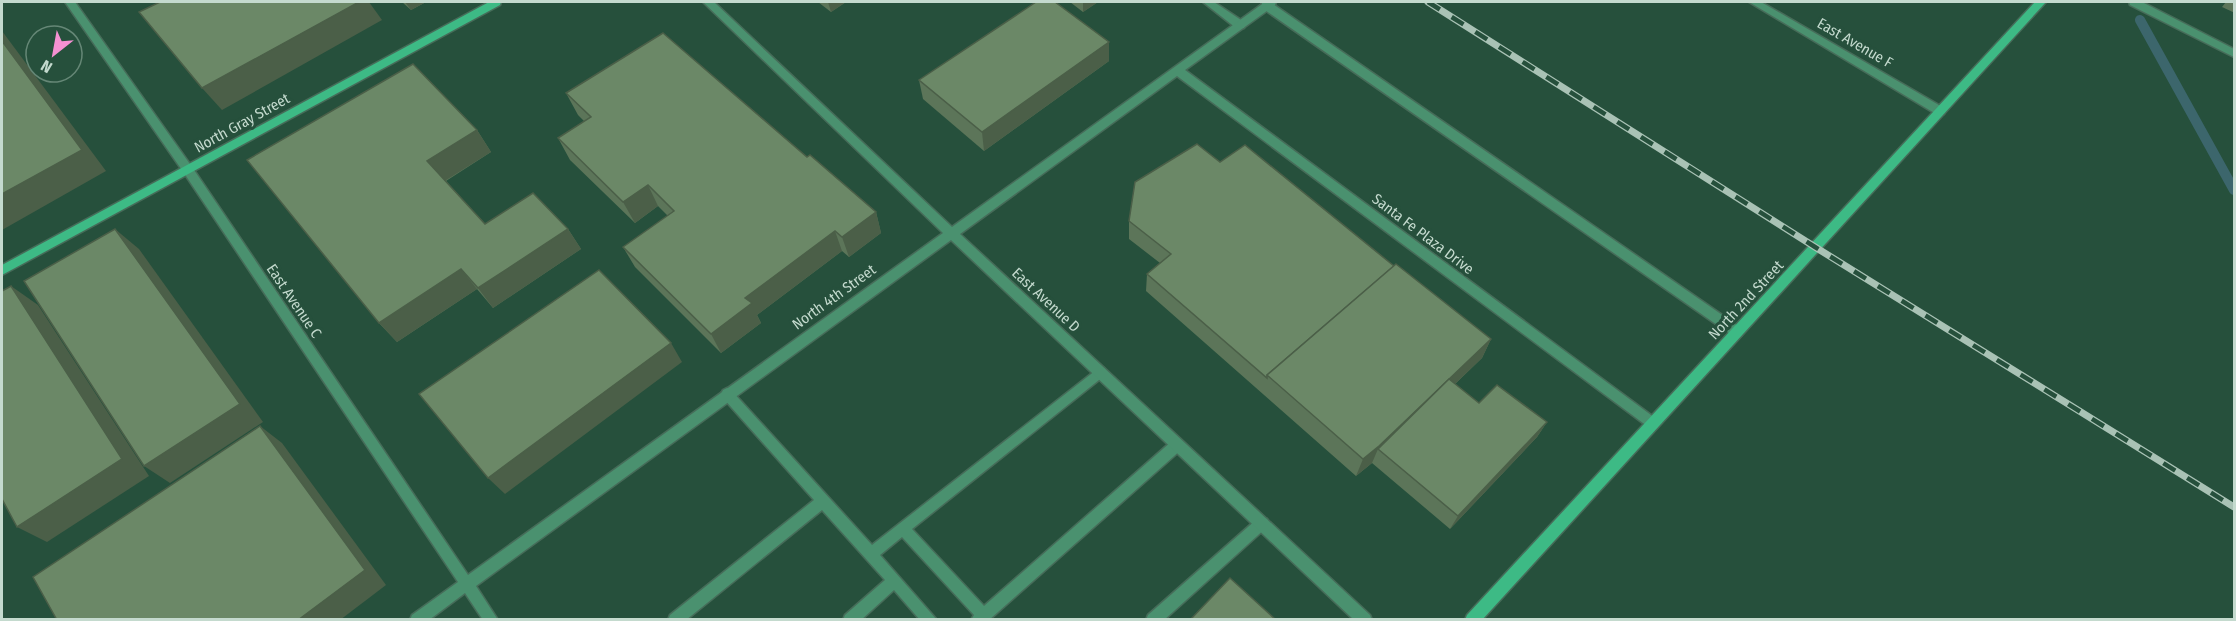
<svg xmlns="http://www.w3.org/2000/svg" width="2236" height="621" font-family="'Fira Sans Condensed',sans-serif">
<rect width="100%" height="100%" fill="#26503c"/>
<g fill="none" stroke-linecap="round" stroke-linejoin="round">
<path stroke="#3c666c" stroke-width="10" d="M2140 20 2234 190"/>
<defs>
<g id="lane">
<path d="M1203 2H1214L1244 22 1245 25 1244 28H1236Z"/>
<path d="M1262 2H1270L1741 328 1743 332 1741 336 1737 337 1733 336 1262 8Z"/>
<path d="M1100 367 1104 368 1106 372 1104 376 912 529 984 606 1172 441 1177 439 1182 441 1183 445 1182 449 989 620H971L974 615 902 537 880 555 937 620H920L894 590 861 620H843L845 615 885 580 822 510 686 620H668L670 615 814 500 723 398 721 394 723 390 727 388 731 390 872 545Z"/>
<path d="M1262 517 1267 519 1269 523 1267 527 1164 620H1146L1148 615 1257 519Z"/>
</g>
<g id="street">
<path d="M65 2H75L192 167 468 575 943 233 703 2H714L952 227 1265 2H1276L1275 5 1185 70 1655 418 1657 422 1655 426 1651 428 1647 426 1177 76 960 234 1370 615 1372 620H1354L951 240 476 586 498 620H483L465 593 429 620H410L412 615 458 582 184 173Z"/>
<path d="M1749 2H1761L1944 108 1945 111 1944 114H1936Z"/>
<path d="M2129 2H2142L2234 49V57L2130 5Z"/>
</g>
<g id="secondary">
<path d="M489 2H501L500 5 2 275V265Z"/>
<path d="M2035 2H2046L1482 620H1465L1467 615Z"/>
</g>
</defs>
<use href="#lane" stroke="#466c59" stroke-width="3"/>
<use href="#street" stroke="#466c59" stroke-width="3"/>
<use href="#secondary" stroke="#466c59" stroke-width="3"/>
<use href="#lane" fill="#4a916f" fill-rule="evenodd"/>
<use href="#street" fill="#4a916f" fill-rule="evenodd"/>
<use href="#secondary" fill="#3dba85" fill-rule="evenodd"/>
<defs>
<path id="rail" d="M1428 2 1815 247 2234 507"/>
</defs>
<use href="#rail" stroke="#a9c2b5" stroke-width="7"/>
<use href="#rail" stroke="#26503c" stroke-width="4.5" stroke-dasharray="14" stroke-linecap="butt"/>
</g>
<g fill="#5c7559">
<path d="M402 2H426L411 10Z"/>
<path d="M818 2H846L831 12Z"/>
<path d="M1070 2H1098L1083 12Z"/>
<path d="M2226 2H2235V13L2222 7Z"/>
<path d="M1109 61 984 151 923 99 919 80Z"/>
<path d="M566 93 807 157 876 212 881 233 849 257 842 251 757 315 761 323 721 353 635 267 623 247 668 216 658 206 635 223 570 160 558 138 585 122 578 115Z"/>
<path d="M477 130 491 152 446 181 485 224 568 229 581 249 493 308 477 289 397 342 379 323 247 160Z"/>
<path d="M1220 162 1394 266 1491 339 1482 358 1455 384 1479 403 1547 422 1537 437 1450 529 1372 463 1356 476 1146 291 1147 274 1160 263 1129 239V221Z"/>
</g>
<g fill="#4b5f48">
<path d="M359 2H369L382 20 222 110 202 88Z"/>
<path d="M405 2H426L411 10Z"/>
<path d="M828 2H846L831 12Z"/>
<path d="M1083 2H1098L1083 12Z"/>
<path d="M2 31 106 171 2 230Z"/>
<path d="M1109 42V61L984 151 982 132Z"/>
<path d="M477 130 491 152 443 182 427 161Z"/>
<path d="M648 185 658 206 635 223 623 202Z"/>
<path d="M876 212 881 233 849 257 842 237Z"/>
<path d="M115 229 139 249 263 422 170 483 144 466Z"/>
<path d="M568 229 581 249 493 308 478 288Z"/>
<path d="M835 231 842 251 757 315 761 323 721 353 711 334 745 298Z"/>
<path d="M461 269 477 289 397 342 379 323Z"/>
<path d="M11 286 38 305 149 476 47 542 17 527Z"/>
<path d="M1491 339 1482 358 1383 453 1378 449 1372 463 1356 476 1363 459Z"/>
<path d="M671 343 682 362 505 494 488 478Z"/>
<path d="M1547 422 1537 437 1450 529 1458 516Z"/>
<path d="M260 426 282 443 386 585 340 620H298Z"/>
</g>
<g fill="#6b8867" stroke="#4b5f48" stroke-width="1.5">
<path d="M160 2H359L202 88 139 12Z"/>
<path d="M1036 2H1055L1109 42 982 132 919 80Z"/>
<path d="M663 33 807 157 810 155 876 212 842 237 835 231 745 298 752 303 711 334 623 247 674 211 648 185 623 202 558 138 591 117 566 93Z"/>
<path d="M2 41 82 150 2 194Z"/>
<path d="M413 64 477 130 427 161 485 224 533 193 568 229 478 288 461 269 379 323 247 160Z"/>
<path d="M1197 144 1220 162 1245 145 1394 266 1267 375V378L1147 274 1171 254 1129 221 1135 182Z"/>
<path d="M115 229 240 404 144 466 24 281Z"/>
<path d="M1396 264 1491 339 1379 446 1363 459 1267 375Z"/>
<path d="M599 270 671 343 488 478 419 394Z"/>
<path d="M11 286 122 459 17 527 2 499V291Z"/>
<path d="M1449 379 1479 403 1497 385 1547 422 1458 516 1378 449Z"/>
<path d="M260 426 365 570 298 620H57L33 577Z"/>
<path d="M1230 578 1276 620H1190Z"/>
</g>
<g text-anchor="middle" stroke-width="6" stroke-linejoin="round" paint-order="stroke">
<g font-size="15" fill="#c4dace" stroke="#26503c">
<text transform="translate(1855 43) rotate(30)" y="5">East Avenue F</text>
<text transform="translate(242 123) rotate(-29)" y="5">North Gray Street</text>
<text transform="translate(1423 234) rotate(37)" y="5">Santa Fe Plaza Drive</text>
<text transform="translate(834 297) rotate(-36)" y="5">North 4th Street</text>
<text transform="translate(1046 300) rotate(43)" y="5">East Avenue D</text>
<text transform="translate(1746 300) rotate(-47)" y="5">North 2nd Street</text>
<text transform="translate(294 301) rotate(56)" y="5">East Avenue C</text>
</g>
</g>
<rect width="2236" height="621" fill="none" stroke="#c4dace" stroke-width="6"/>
<g transform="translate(54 54) rotate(211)"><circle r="28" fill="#26503c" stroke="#658776" stroke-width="1.5"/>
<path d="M0-4.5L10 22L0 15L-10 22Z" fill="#f591d2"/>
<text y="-9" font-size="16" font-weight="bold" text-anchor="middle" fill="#c4dace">N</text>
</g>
</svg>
